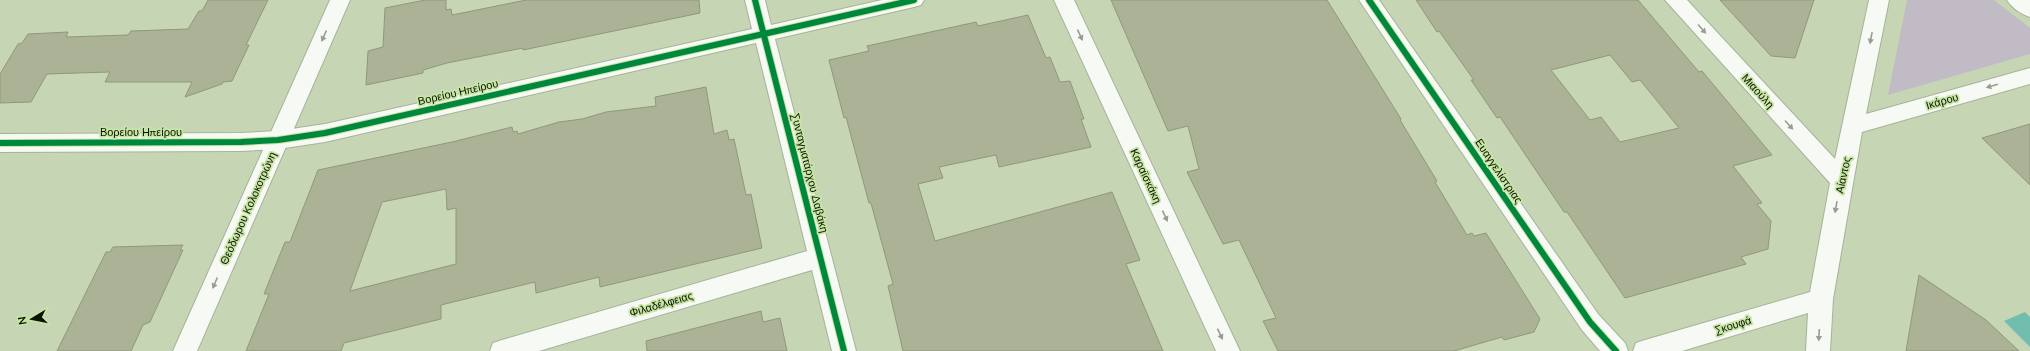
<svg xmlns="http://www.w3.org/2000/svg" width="2030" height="351" font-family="'Nunito Sans',sans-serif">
<rect width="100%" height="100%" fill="#c6d6b4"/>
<path fill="#c0bbc4" d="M1907 0H1994L2030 28V54L1888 95Z"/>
<path fill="#71bdae" d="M2025 312 2030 317V347L2004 321Z"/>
<g fill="#abb295" stroke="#91977b" fill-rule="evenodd">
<path d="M208 0H268L246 45H249L232 81 223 82 222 84 185 97 192 82H105L110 72 47 74 31 102 0 103V74L18 44 22 43 28 34 68 32 66 37 128 35 131 31 188 29 199 11H202Z"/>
<path d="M425 0H446V10L451 9 452 15 526 0H699L700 13 523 50V48L447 63 423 70V73L366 85 368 51 383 47 385 8Z"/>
<path d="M1111 0H1327L1401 119 1400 120 1437 181 1435 182 1467 235 1472 233 1474 236 1486 233 1540 319 1534 332 1504 340 1502 337 1454 351H1278L1263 321 1276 318 1239 240 1223 244 1187 172 1199 169 1188 126 1168 131Z"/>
<path d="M1416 0H1638L1699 72 1702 71 1772 155 1733 166 1762 203 1757 204 1771 221 1768 249 1741 257 1746 264 1625 298 1567 212H1564L1500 117 1497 118 1471 80H1474L1439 31 1437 32ZM1610 55 1632 82 1640 80 1679 128 1620 142 1601 117 1590 120 1551 70Z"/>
<path d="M1720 0H1814L1795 58 1771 56Z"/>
<path d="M1028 15 1046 58 1050 57 1060 82 1070 81 1084 119H1081L1091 147 999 167 996 155 939 167 943 178 918 184 935 241 1112 192 1140 260 1126 264 1163 351H903L888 286 893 284 871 203H869L846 117 844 118 829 60 869 51 867 46 976 22 978 26Z"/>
<path d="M706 87 714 134 727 130 729 140 734 139 746 195 751 194 762 248 600 287 599 277 536 293 535 282 441 305V319L344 343 341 351H246L269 294H264L285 242H290L318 170 452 142 512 127 513 132 517 131 518 134 559 122 582 119 606 112 656 106 655 97ZM446 189 447 210 456 208V264L350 291 382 202Z"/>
<path d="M2030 124V185L1982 138Z"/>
<path d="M183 245 180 250H183L150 322 143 325 131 351H57L106 252H110L113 247Z"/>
<path d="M1919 275 1986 320 2019 351H1906Z"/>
<path d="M761 311 763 322 780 318 787 351H647L646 341Z"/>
</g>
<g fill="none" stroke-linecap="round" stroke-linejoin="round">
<defs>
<g id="minor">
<path d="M745 0H765L771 25 882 0H924L921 5 914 7 775 39 856 351H832L812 270 539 351H490L493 343 502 340 807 251 756 43 325 142 278 149 241 151 0 152V134L241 133 278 131 325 124 752 29Z"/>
<path d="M1054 0H1074L1240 351H1216Z"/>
<path d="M1359 0H1379L1598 314 1625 343 1628 351H1600L1582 330Z"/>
<path d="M1665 0H1687L1835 159 1869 0H1889L1866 114 2030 68V84L1862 132 1833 299 1830 351H1806L1808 313 1682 351H1633L1636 343 1645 340 1810 292 1830 183Z"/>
<path d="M2007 0H2030V17C2021 14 2012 8 2007 0Z"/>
</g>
<path id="tertiary" d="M330 0H350L197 351H173Z"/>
</defs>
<use href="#minor" stroke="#a7b298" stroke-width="2"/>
<use href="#tertiary" stroke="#a7b298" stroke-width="2"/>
<use href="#minor" fill="#f6f9f4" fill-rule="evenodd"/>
<use href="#tertiary" fill="#f6f9f4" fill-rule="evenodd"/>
<defs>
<g id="cycleway">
<path d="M755 0 844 351"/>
<path d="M1369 0 1590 322 1616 351"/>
<path d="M0 143 241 142 278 140 325 133 914 0"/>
</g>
</defs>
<use href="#cycleway" stroke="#c7e5a5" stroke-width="8"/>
<use href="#cycleway" stroke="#00873e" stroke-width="6"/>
</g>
<defs><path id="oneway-solid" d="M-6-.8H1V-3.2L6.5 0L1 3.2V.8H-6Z"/></defs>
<g fill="#989d92">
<use href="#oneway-solid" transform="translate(1702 29) rotate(48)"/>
<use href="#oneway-solid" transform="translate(1080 35) rotate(65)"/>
<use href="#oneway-solid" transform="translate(324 36) rotate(114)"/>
<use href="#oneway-solid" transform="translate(1871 38) rotate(101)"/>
<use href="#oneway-solid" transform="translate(1992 86) rotate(164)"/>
<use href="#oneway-solid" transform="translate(1789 125) rotate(48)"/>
<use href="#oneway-solid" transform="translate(1836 207) rotate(100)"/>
<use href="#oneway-solid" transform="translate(1165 216) rotate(65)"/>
<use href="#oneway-solid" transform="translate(215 283) rotate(114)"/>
<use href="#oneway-solid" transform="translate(1220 334) rotate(65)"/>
<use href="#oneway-solid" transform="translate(1819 335) rotate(93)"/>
</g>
<g text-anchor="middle" stroke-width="3.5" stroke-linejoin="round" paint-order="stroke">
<g font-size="11" fill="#0b1400" stroke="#c7e5a5">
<text transform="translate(1758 91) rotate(48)" y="4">Μιαούλη</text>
<text transform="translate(458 92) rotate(-13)" y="4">Βορείου Ηπείρου</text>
<text transform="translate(1942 101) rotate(-16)" y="4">Ικάρου</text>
<text x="141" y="136">Βορείου Ηπείρου</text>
<text transform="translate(1499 171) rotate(56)" y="4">Ευαγγελίστριας</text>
<text transform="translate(810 173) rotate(76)" y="4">Συνταγματάρχου Δαβάκη</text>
<text transform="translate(1843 175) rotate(-78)" y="4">Αίαντος</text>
<text transform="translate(1146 176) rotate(65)" y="4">Καραϊσκάκη</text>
<text transform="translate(248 208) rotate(-66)" y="4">Θεόδωρου Κολοκοτρώνη</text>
<text transform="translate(661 304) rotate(-16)" y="4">Φιλαδέλφειας</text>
<text transform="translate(1733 325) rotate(-17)" y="4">Σκουφά</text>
</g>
</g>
<g transform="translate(32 319) rotate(260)" stroke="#c7e5a5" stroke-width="3" paint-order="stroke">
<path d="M0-3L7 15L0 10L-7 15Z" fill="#0b1400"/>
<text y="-6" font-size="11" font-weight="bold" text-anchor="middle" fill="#0b1400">N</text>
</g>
</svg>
